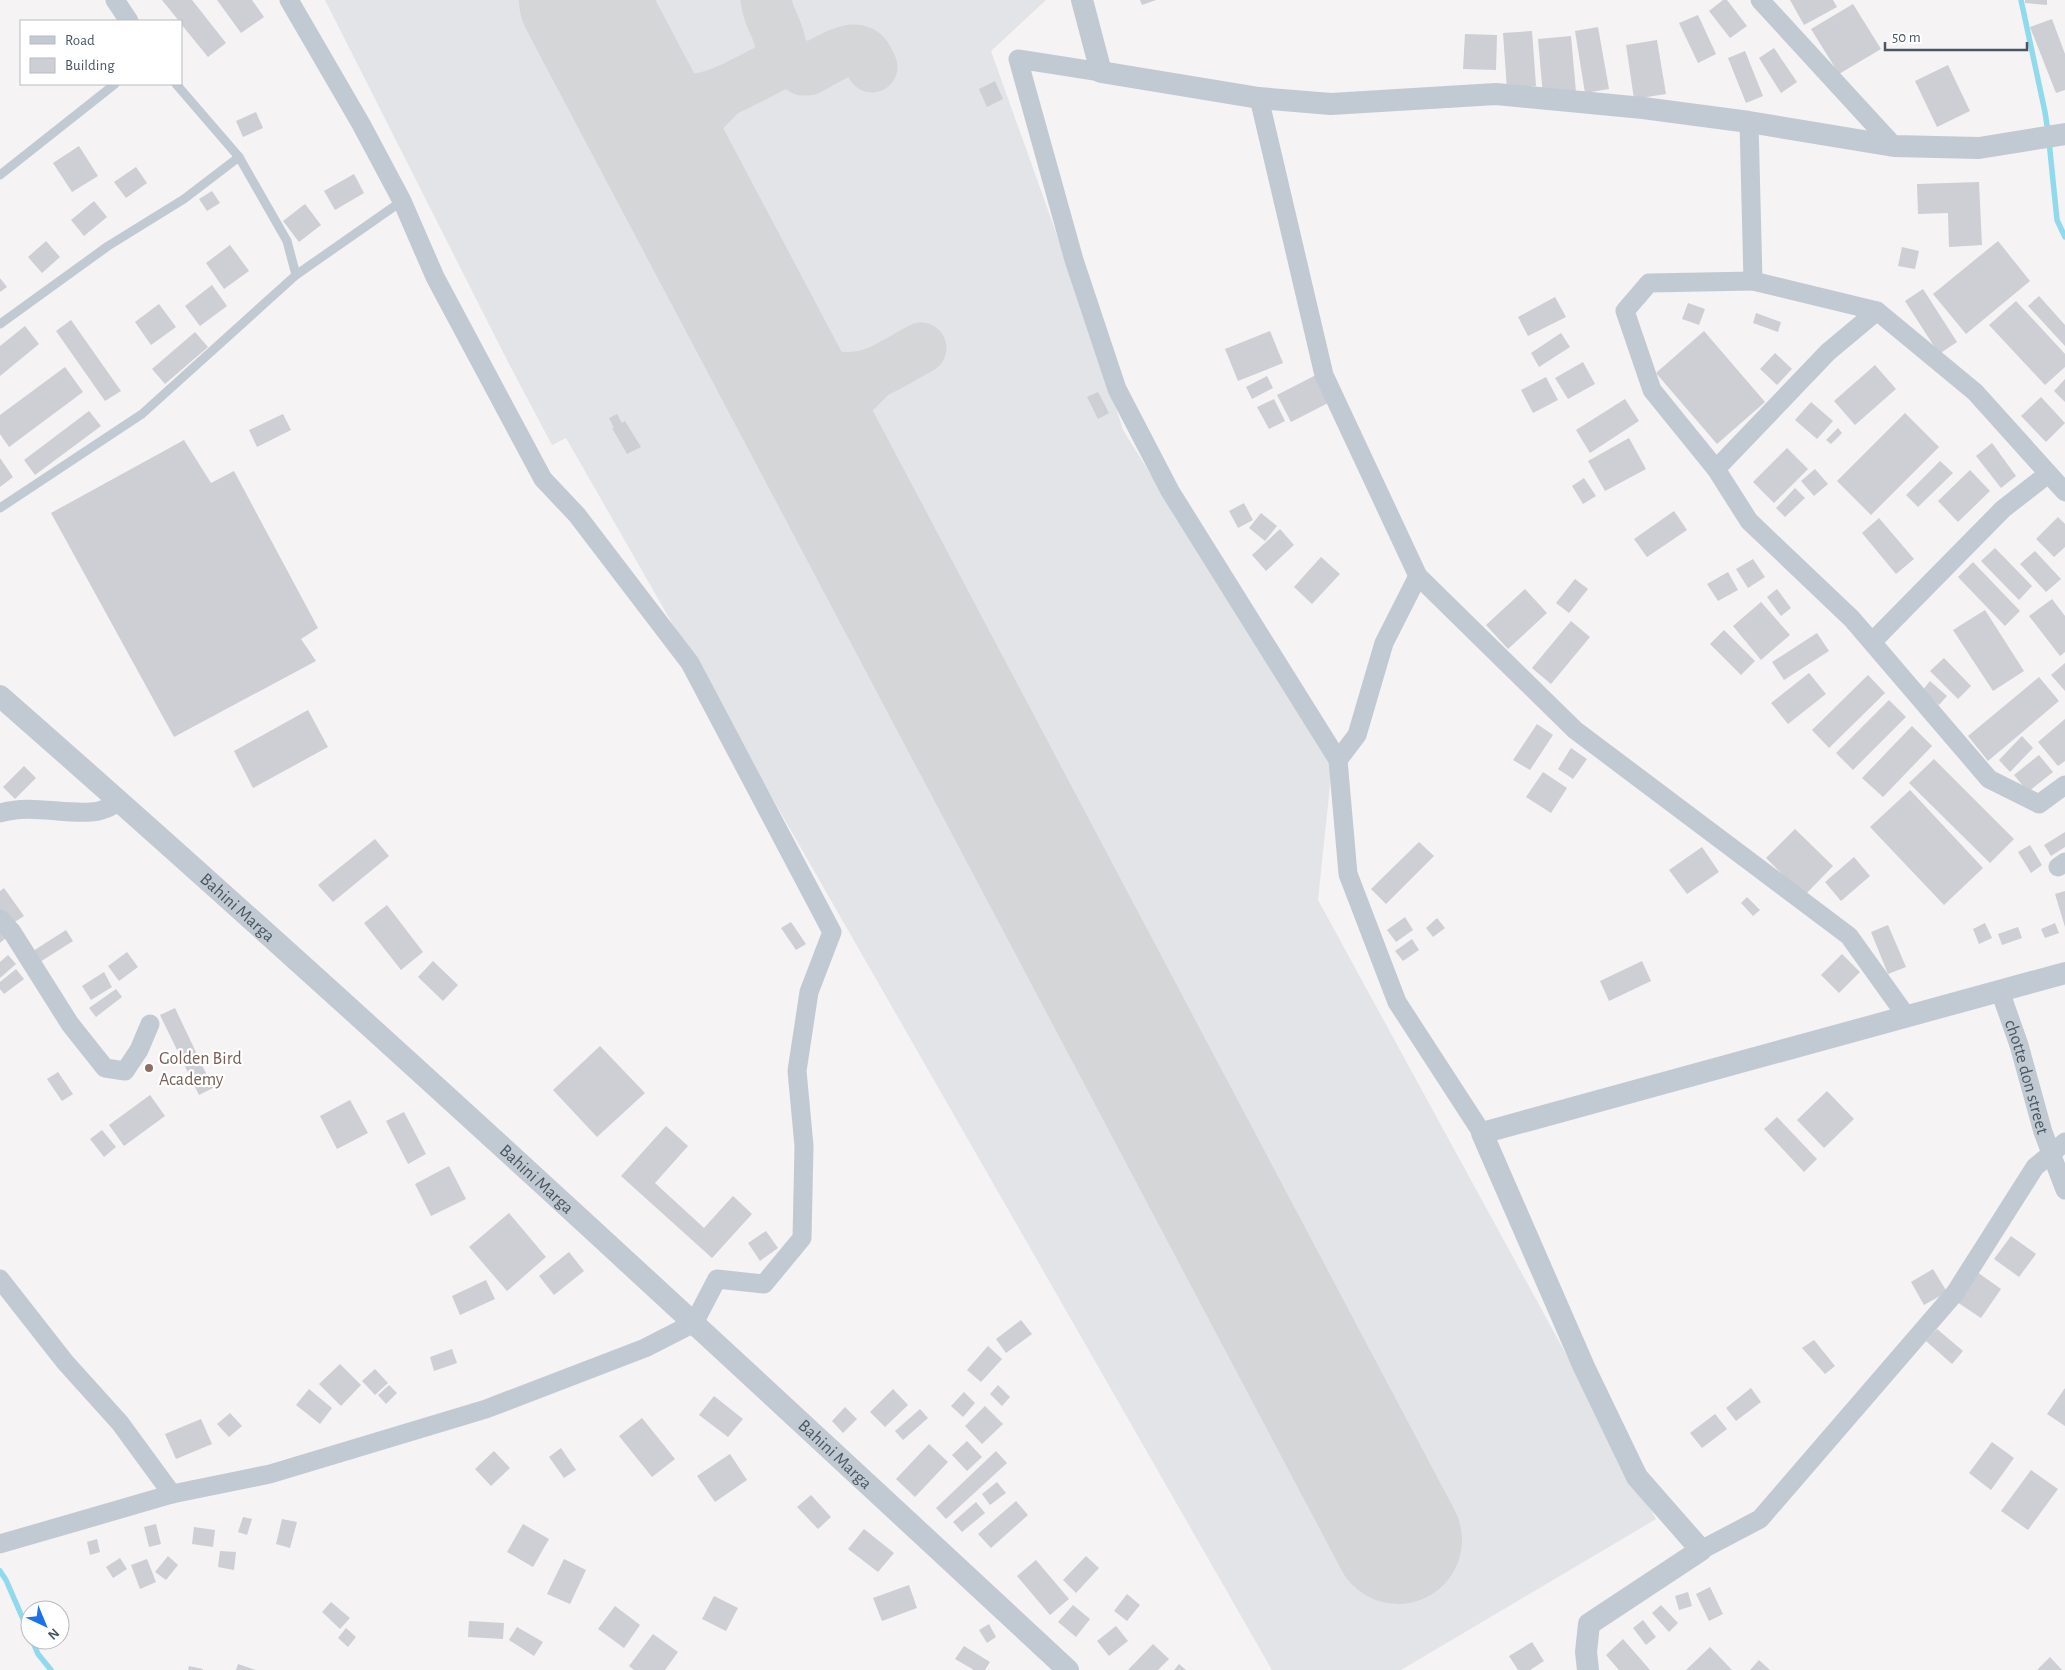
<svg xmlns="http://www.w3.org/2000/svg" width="2065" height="1670" font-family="'Alegreya Sans',sans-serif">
<rect width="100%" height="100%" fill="#f5f3f3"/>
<path fill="#e2e4e7" d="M325 0H1046L991 51 1097 347 1123 430 1332 766 1318 900 1656 1519 1401 1670H1272L566 438 552 445 507 360Z"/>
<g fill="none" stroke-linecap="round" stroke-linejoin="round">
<g stroke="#90daee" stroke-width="5.5">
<path d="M2021 0 2045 112 2048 132"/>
<path d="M2049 141 2057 220 2065 237"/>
<path d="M0 1571 6 1580 30 1635"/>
<path d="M32 1640 38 1654 51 1670"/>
</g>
<g stroke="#d5d6d8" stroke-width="51">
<path d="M766 0C769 26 791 40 774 66"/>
<path d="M616 63C624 71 632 82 641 88 694 119 738 83 785 61H792L803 70H808C820 64 848 45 860 51 867 54 869 61 872 67"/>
<path d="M690 203C687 174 682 143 699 118 705 109 714 102 721 94"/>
<path d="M762 339C797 363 829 389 874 373 890 367 906 356 921 348"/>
<path d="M832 471 841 416 852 395 874 373"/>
</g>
<path stroke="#d5d6d8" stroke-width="128" d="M583 0 1398 1540"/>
</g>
<g fill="#cdcfd5">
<path d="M162 0H192L226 43 208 57 181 24V21H179Z"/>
<path d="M217 0H252L264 17 241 33Z"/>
<path d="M1140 0H1156L1142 5Z"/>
<path d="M1723 0H1727L1747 26 1730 38 1709 11Z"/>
<path d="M1790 0H1833L1837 7 1804 25Z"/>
<path d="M2025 0H2047V5L2025 3Z"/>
<path d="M1853 4 1881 49 1839 74 1811 29Z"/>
<path d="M1698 15 1716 54 1698 63 1679 23Z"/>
<path d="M2052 19 2065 54V90L2056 93 2030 27Z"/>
<path d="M1598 27 1609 89 1585 93 1575 31Z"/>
<path d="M1532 31 1536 86 1507 89 1503 33Z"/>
<path d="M1465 34 1497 35 1496 70 1463 69Z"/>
<path d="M1571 36 1576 92 1543 96 1538 39Z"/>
<path d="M1657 40 1666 94 1634 99 1626 45Z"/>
<path d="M1774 48 1797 82 1781 93 1759 58Z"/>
<path d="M1745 51 1763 96 1746 103 1728 58Z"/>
<path d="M1948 65 1970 111 1937 127 1915 81Z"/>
<path d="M995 81 1003 99 987 107 979 89Z"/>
<path d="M256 112 263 128 243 137 236 121Z"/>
<path d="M79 146 98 176 72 192 53 163Z"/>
<path d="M136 167 147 183 126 198 114 182Z"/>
<path d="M354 174 364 193 335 210 324 191Z"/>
<path d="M1979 182 1982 245 1949 247 1948 213 1918 214 1917 184Z"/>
<path d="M212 191 220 203 207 211 199 199Z"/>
<path d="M94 201 107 217 84 236 71 220Z"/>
<path d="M305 204 321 225 299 242 283 221Z"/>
<path d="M46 241 60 257 42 273 28 257Z"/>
<path d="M1998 241 2030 281 1966 334 1933 294Z"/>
<path d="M230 245 249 271 224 289 206 263Z"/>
<path d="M1902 247 1919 251 1915 269 1898 266Z"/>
<path d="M0 278 7 287 0 292Z"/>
<path d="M212 285 227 306 200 326 185 306Z"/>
<path d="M1923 289 1957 342 1939 354 1905 301Z"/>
<path d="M2039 296 2065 325V346L2028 306Z"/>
<path d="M1555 297 1566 317 1528 336 1518 317Z"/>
<path d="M2016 301 2065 354V367L2045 385 1989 325Z"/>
<path d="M1688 303 1705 309 1699 325 1682 319Z"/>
<path d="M159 304 176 327 151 345 135 322Z"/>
<path d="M1756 313 1781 322 1778 332 1753 323Z"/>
<path d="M71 320 121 391 105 401 56 331Z"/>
<path d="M25 326 39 344 0 376V346Z"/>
<path d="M1270 331 1283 363 1238 381 1225 349Z"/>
<path d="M1704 331 1765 402 1717 444 1656 373Z"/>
<path d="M195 332 208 347 165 384 152 369Z"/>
<path d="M1561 333 1570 347 1539 367 1531 353Z"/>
<path d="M1775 353 1792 369 1777 385 1760 369Z"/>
<path d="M1583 362 1595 384 1568 399 1555 378Z"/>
<path d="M1875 365 1896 389 1855 425 1834 401Z"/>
<path d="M65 367 83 392 9 447 0 434V415Z"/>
<path d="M1316 375 1330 402 1291 422 1277 395Z"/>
<path d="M1267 376 1273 388 1252 399 1246 387Z"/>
<path d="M1546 377 1558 400 1533 413 1521 390Z"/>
<path d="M2065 379V402L2054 391Z"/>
<path d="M1098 392 1109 413 1098 419 1087 397Z"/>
<path d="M2041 397 2065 423 2046 442 2021 416Z"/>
<path d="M1274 399 1285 421 1269 429 1257 407Z"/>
<path d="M1625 399 1639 421 1590 453 1576 430Z"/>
<path d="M1811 402 1833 421 1817 439 1795 420Z"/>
<path d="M89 411 101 426 35 475 24 460Z"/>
<path d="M1905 413 1939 447 1871 515 1837 481Z"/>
<path d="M283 414 291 430 257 447 249 430Z"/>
<path d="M617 414 622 423 625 421 641 447 627 454 612 428H614L609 418Z"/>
<path d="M1838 428 1842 433 1831 444 1826 440Z"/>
<path d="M1629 438 1646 469 1605 491 1588 461Z"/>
<path d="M184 440 211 483 234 471 318 628 301 639 316 661 174 737 51 513Z"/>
<path d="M1992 443 2016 476 2001 488 1976 456Z"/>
<path d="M1787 448 1808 469 1774 503 1753 482Z"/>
<path d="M0 458 13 477 0 487Z"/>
<path d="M1940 461 1953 473 1918 507 1906 495Z"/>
<path d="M1815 469 1828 484 1814 496 1801 481Z"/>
<path d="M1970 470 1990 491 1958 522 1938 501Z"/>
<path d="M1584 478 1596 496 1583 504 1572 486Z"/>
<path d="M1795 488 1805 498 1785 517 1776 508Z"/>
<path d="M1244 503 1253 520 1238 528 1229 511Z"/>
<path d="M1674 511 1687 530 1647 557 1634 539Z"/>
<path d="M1261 513 1277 526 1265 541 1249 528Z"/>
<path d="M2058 517 2065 524V547L2054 557 2036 539Z"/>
<path d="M1879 518 1914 559 1896 574 1862 533Z"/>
<path d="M1280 529 1294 545 1266 571 1252 555Z"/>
<path d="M1995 548 2032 586 2019 600 1981 561Z"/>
<path d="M2035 551 2061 579 2046 592 2020 564Z"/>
<path d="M1321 557 1340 574 1312 604 1294 587Z"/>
<path d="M1753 559 1765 577 1748 588 1736 569Z"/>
<path d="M1973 562 2020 611 2005 626 1958 577Z"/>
<path d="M1728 572 1738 590 1718 601 1707 584Z"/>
<path d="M1575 579 1588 589 1569 613 1556 603Z"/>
<path d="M1525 589 1547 613 1508 649 1486 625Z"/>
<path d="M1777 589 1791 608 1781 616 1767 597Z"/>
<path d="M2052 599 2065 616V652L2060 656 2029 616Z"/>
<path d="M1761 602 1790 635 1761 660 1733 626Z"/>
<path d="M1985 610 2024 671 1993 691 1953 630Z"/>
<path d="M1571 621 1590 637 1551 684 1532 668Z"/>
<path d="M1724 630 1755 661 1741 675 1710 644Z"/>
<path d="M1817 633 1829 651 1784 680 1772 662Z"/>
<path d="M1944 658 1971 686 1958 699 1930 671Z"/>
<path d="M2065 663V691L2051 675Z"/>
<path d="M1809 673 1826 694 1788 724 1771 703Z"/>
<path d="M1868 675 1885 693 1829 748 1812 730Z"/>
<path d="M2039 677 2059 701 1988 761 1968 736Z"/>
<path d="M1930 681 1947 696 1939 705 1922 691Z"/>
<path d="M1889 700 1906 717 1853 770 1836 753Z"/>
<path d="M308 710 328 747 253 788 234 751Z"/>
<path d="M2065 719V761L2058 766 2038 742Z"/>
<path d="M1537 724 1553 735 1530 770 1513 760Z"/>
<path d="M1912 726 1932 746 1883 797 1862 778Z"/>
<path d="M2022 736 2033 748 2010 772 1999 760Z"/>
<path d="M1571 748 1587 759 1573 779 1558 769Z"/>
<path d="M2039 755 2053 772 2028 792 2014 775Z"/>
<path d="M1934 759 2014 839 1990 863 1909 783Z"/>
<path d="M24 766 36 778 15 799 3 787Z"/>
<path d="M1543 772 1567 788 1551 813 1526 797Z"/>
<path d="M1910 790 1983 868 1944 905 1870 827Z"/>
<path d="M1795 829 1833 866 1804 896 1766 858Z"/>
<path d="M2065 832V847L2051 856 2044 845Z"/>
<path d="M375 839 389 856 333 902 318 885Z"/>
<path d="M1419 842 1434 856 1386 904 1371 889Z"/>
<path d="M2030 845 2042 865 2031 873 2018 852Z"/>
<path d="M1702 847 1719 872 1687 894 1669 870Z"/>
<path d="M1854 857 1870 876 1841 901 1825 882Z"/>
<path d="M4 888 24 916 10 925 0 910V891Z"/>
<path d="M2065 891V927L2055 894Z"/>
<path d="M1747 897 1760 910 1753 916 1741 903Z"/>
<path d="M387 905 423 952 401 970 364 923Z"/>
<path d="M1405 917 1413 930 1396 942 1387 930Z"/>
<path d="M1437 918 1445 928 1433 937 1426 928Z"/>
<path d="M791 922 806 944 796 950 781 928Z"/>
<path d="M1985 923 1992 938 1979 944 1973 929Z"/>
<path d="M2055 923 2059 933 2045 938 2041 929Z"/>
<path d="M1888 925 1906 967 1888 974 1871 932Z"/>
<path d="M0 927 8 936 0 943Z"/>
<path d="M2018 927 2022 938 2002 945 1998 934Z"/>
<path d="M66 930 73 941 40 962 33 951Z"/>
<path d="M1412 939 1419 950 1403 961 1395 951Z"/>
<path d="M127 952 138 967 119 981 108 966Z"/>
<path d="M1842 954 1860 972 1839 993 1821 975Z"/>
<path d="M8 955 16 964 0 978V962Z"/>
<path d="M433 961 458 985 443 1001 418 977Z"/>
<path d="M1642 961 1651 981 1609 1001 1600 981Z"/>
<path d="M16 969 24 979 4 994 0 989V982Z"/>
<path d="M104 972 112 987 91 1000 82 986Z"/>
<path d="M116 989 122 997 96 1017 89 1008Z"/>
<path d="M175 1008 213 1088 199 1095 160 1015Z"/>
<path d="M600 1046 645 1093 597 1137 553 1090Z"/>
<path d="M58 1072 73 1094 62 1101 47 1079Z"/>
<path d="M1827 1091 1854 1119 1824 1148 1797 1120Z"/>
<path d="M150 1095 165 1116 124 1146 109 1125Z"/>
<path d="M350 1100 368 1133 337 1149 320 1116Z"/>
<path d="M404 1112 426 1154 408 1164 386 1121Z"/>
<path d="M1777 1117 1817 1159 1804 1172 1764 1129Z"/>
<path d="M666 1126 688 1146 655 1183 704 1228 733 1196 752 1214 712 1258 621 1176Z"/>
<path d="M102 1130 116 1147 104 1157 90 1139Z"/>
<path d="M449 1166 466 1199 431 1216 415 1184Z"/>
<path d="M509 1213 546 1257 507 1291 469 1247Z"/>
<path d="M766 1231 778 1248 760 1261 748 1243Z"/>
<path d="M2011 1236 2036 1254 2019 1277 1994 1259Z"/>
<path d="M569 1252 584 1271 554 1295 539 1276Z"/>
<path d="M1933 1269 1947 1292 1924 1305 1911 1282Z"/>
<path d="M1977 1272 2001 1289 1981 1318 1957 1302Z"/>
<path d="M486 1280 495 1299 460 1315 452 1296Z"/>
<path d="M1021 1320 1032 1334 1006 1353 996 1339Z"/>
<path d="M1937 1329 1963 1351 1952 1364 1926 1341Z"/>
<path d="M1814 1340 1835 1366 1825 1374 1802 1348Z"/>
<path d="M988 1346 1002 1359 981 1382 967 1370Z"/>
<path d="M452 1349 457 1363 434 1371 430 1357Z"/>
<path d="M340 1364 361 1385 341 1406 319 1384Z"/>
<path d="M375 1369 388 1383 375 1395 362 1381Z"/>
<path d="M389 1385 397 1393 386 1404 378 1395Z"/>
<path d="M998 1385 1010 1397 1002 1406 990 1394Z"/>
<path d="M1751 1388 1761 1402 1736 1421 1726 1408Z"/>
<path d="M2065 1388V1426L2047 1414Z"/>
<path d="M309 1389 332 1408 320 1424 296 1405Z"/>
<path d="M893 1389 908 1405 885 1427 870 1412Z"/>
<path d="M964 1392 975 1403 963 1417 951 1406Z"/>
<path d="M714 1396 743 1419 728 1437 699 1415Z"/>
<path d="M985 1406 1003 1424 982 1444 965 1426Z"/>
<path d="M845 1407 857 1419 843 1433 832 1421Z"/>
<path d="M920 1409 928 1418 903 1440 895 1431Z"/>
<path d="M230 1413 242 1426 229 1437 217 1424Z"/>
<path d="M1715 1414 1727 1429 1702 1448 1690 1433Z"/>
<path d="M642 1418 675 1459 652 1477 619 1436Z"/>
<path d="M201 1419 212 1444 176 1459 165 1434Z"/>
<path d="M967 1441 982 1457 967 1471 952 1455Z"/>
<path d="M1992 1442 2014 1458 1991 1490 1969 1473Z"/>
<path d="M929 1444 948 1462 915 1497 896 1479Z"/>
<path d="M561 1448 576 1470 564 1478 549 1457Z"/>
<path d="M494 1451 510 1468 491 1486 475 1469Z"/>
<path d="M996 1451 1007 1463 946 1519 936 1508Z"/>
<path d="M730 1454 747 1480 715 1502 697 1476Z"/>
<path d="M2031 1470 2058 1489 2028 1530 2001 1511Z"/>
<path d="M997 1482 1006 1493 990 1505 982 1494Z"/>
<path d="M811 1495 831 1517 818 1529 797 1507Z"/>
<path d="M1016 1501 1028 1515 991 1548 978 1534Z"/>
<path d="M976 1502 985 1513 962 1532 953 1522Z"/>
<path d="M243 1517 252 1519 247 1535 238 1532Z"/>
<path d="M282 1519 297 1522 290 1548 276 1544Z"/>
<path d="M156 1524 161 1544 149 1547 144 1527Z"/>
<path d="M523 1524 549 1539 533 1567 507 1552Z"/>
<path d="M194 1527 215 1530 213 1547 192 1544Z"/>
<path d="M864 1529 894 1553 878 1572 848 1549Z"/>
<path d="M97 1539 100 1552 90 1555 87 1542Z"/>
<path d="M220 1551 236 1552 234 1570 218 1567Z"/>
<path d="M168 1556 178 1565 166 1580 155 1572Z"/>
<path d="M1086 1556 1099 1568 1076 1593 1063 1580Z"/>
<path d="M120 1558 127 1569 113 1578 106 1567Z"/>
<path d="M147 1559 156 1582 140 1589 131 1565Z"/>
<path d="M564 1559 586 1570 570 1604 547 1594Z"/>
<path d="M1036 1560 1069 1599 1050 1615 1017 1576Z"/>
<path d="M909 1585 917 1608 882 1621 873 1598Z"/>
<path d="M1710 1587 1723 1614 1709 1621 1696 1594Z"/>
<path d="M1688 1592 1692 1606 1679 1610 1675 1596Z"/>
<path d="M1127 1594 1140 1605 1127 1621 1114 1611Z"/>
<path d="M714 1596 738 1608 726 1631 702 1619Z"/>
<path d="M331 1602 350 1618 340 1629 322 1612Z"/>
<path d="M1073 1605 1090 1619 1076 1637 1058 1622Z"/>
<path d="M1661 1605 1678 1623 1669 1632 1652 1613Z"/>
<path d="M615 1606 640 1625 624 1648 598 1629Z"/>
<path d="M1643 1620 1656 1637 1646 1645 1633 1628Z"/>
<path d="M469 1621 504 1623 503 1639 468 1637Z"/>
<path d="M989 1624 996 1637 987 1643 979 1630Z"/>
<path d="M1116 1626 1128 1641 1109 1656 1097 1641Z"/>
<path d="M517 1627 543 1642 534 1656 509 1640Z"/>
<path d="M346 1628 356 1637 348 1647 338 1638Z"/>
<path d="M653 1634 678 1652 665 1670H634L629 1666Z"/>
<path d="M1623 1639 1650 1670H1619L1606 1655Z"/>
<path d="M1532 1642 1544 1661 1530 1670H1518L1509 1656Z"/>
<path d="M1153 1644 1169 1659 1158 1670H1128Z"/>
<path d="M964 1646 990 1662 985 1670H974L955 1659Z"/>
<path d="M1710 1647 1732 1670H1686Z"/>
<path d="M2050 1657 2062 1670H2037Z"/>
<path d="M1759 1660 1770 1670H1750Z"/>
<path d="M238 1664 256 1670H236Z"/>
<path d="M1179 1664 1186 1670H1174Z"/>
<path d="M189 1666 203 1669V1670H188Z"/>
</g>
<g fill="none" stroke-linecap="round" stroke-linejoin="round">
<g stroke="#c1cad2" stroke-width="9">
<path d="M176 84 239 157 287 241 296 275"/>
<path d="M0 175 115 84"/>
<path d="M0 324 108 246 184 199 239 157"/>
<path d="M0 508 142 414 296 275 402 201"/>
</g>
<g stroke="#c1cad2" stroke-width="19">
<path d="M115 0 129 21"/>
<path d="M1760 0 1894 146"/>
<path d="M1101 72 1018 59 1074 260 1117 389 1170 491 1338 760 1348 874 1397 1002 1482 1133"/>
<path d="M1259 98 1324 375 1418 576 1575 730 1849 936 1907 1017"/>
<path d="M1749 122 1753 281 1877 311 1975 392 2065 492"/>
<path d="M1753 281 1649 283 1625 311 1652 390 1716 469 1749 521 1852 619 1989 779 2039 804 2065 785"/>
<path d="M1716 469 1828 352 1877 311"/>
<path d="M1872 642 2003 509 2048 474"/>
<path d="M1338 760 1357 735 1384 643 1418 576"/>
<path d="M0 813C30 804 60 814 90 812 101 812 110 807 120 801"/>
<path d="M2058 867 2065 862"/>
<path d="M0 919 12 932 70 1024 105 1068 125 1071 139 1050 150 1024"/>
<path id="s1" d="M2000 991 2019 1045 2043 1132 2065 1190"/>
<path d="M0 1279 65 1362 120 1423 172 1494"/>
<path d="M0 1544 172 1494 270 1474 486 1409 645 1348 694 1323 717 1279 764 1284 802 1238 804 1146 797 1071 809 992 832 932 690 663 577 515 543 479 435 277 402 201 361 124 289 0"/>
<path d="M1701 1550 1760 1519 1955 1293 2035 1167 2065 1142"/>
</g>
<g stroke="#c1cad2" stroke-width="22">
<path d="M1082 0 1101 72 1259 98 1331 104 1496 94 1643 108 1749 122 1894 146 1979 148 2065 134"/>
<path id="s2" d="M0 696C362 1014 715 1342 1068 1670"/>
<path d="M1588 1670 1586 1652 1589 1624 1701 1550 1637 1477 1584 1367 1482 1133 2065 973"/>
</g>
</g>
<circle fill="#8d6e63" stroke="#fff" stroke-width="2" cx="149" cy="1068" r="5"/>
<g text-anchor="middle" stroke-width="4.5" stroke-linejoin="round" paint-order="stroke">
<g font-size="18" fill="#4a5661" stroke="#fff">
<text dy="6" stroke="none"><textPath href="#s2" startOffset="318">Bahini Marga</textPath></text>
<text dy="6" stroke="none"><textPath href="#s1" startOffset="90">chotte don street</textPath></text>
<text dy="6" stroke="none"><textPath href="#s2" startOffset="722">Bahini Marga</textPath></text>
<text dy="6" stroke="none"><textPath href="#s2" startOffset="1128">Bahini Marga</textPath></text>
</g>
<g font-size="18" fill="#785e54" stroke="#fff" text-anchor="start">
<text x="159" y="1064">Golden Bird<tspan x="159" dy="21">Academy</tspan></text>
</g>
</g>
<rect x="20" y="20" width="162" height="65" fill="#ffffff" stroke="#b7bbc0"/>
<rect x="30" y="36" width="25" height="8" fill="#c1cad2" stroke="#b7bbc0"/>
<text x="65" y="45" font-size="15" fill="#4a5661">Road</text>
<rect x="30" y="58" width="25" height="15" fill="#cdcfd5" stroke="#b7bbc0"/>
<text x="65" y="70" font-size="15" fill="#4a5661">Building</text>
<g transform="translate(45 1625) rotate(136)"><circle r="24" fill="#ffffff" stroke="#b7bbc0"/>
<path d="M0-4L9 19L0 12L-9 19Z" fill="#1a73e8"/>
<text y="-8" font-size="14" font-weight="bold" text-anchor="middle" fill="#4a5661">N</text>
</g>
<path d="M1885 42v8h142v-8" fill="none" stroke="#4a5661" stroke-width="2.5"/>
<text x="1892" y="42" font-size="15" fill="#4a5661" stroke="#ffffff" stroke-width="4" paint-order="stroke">50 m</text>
</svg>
